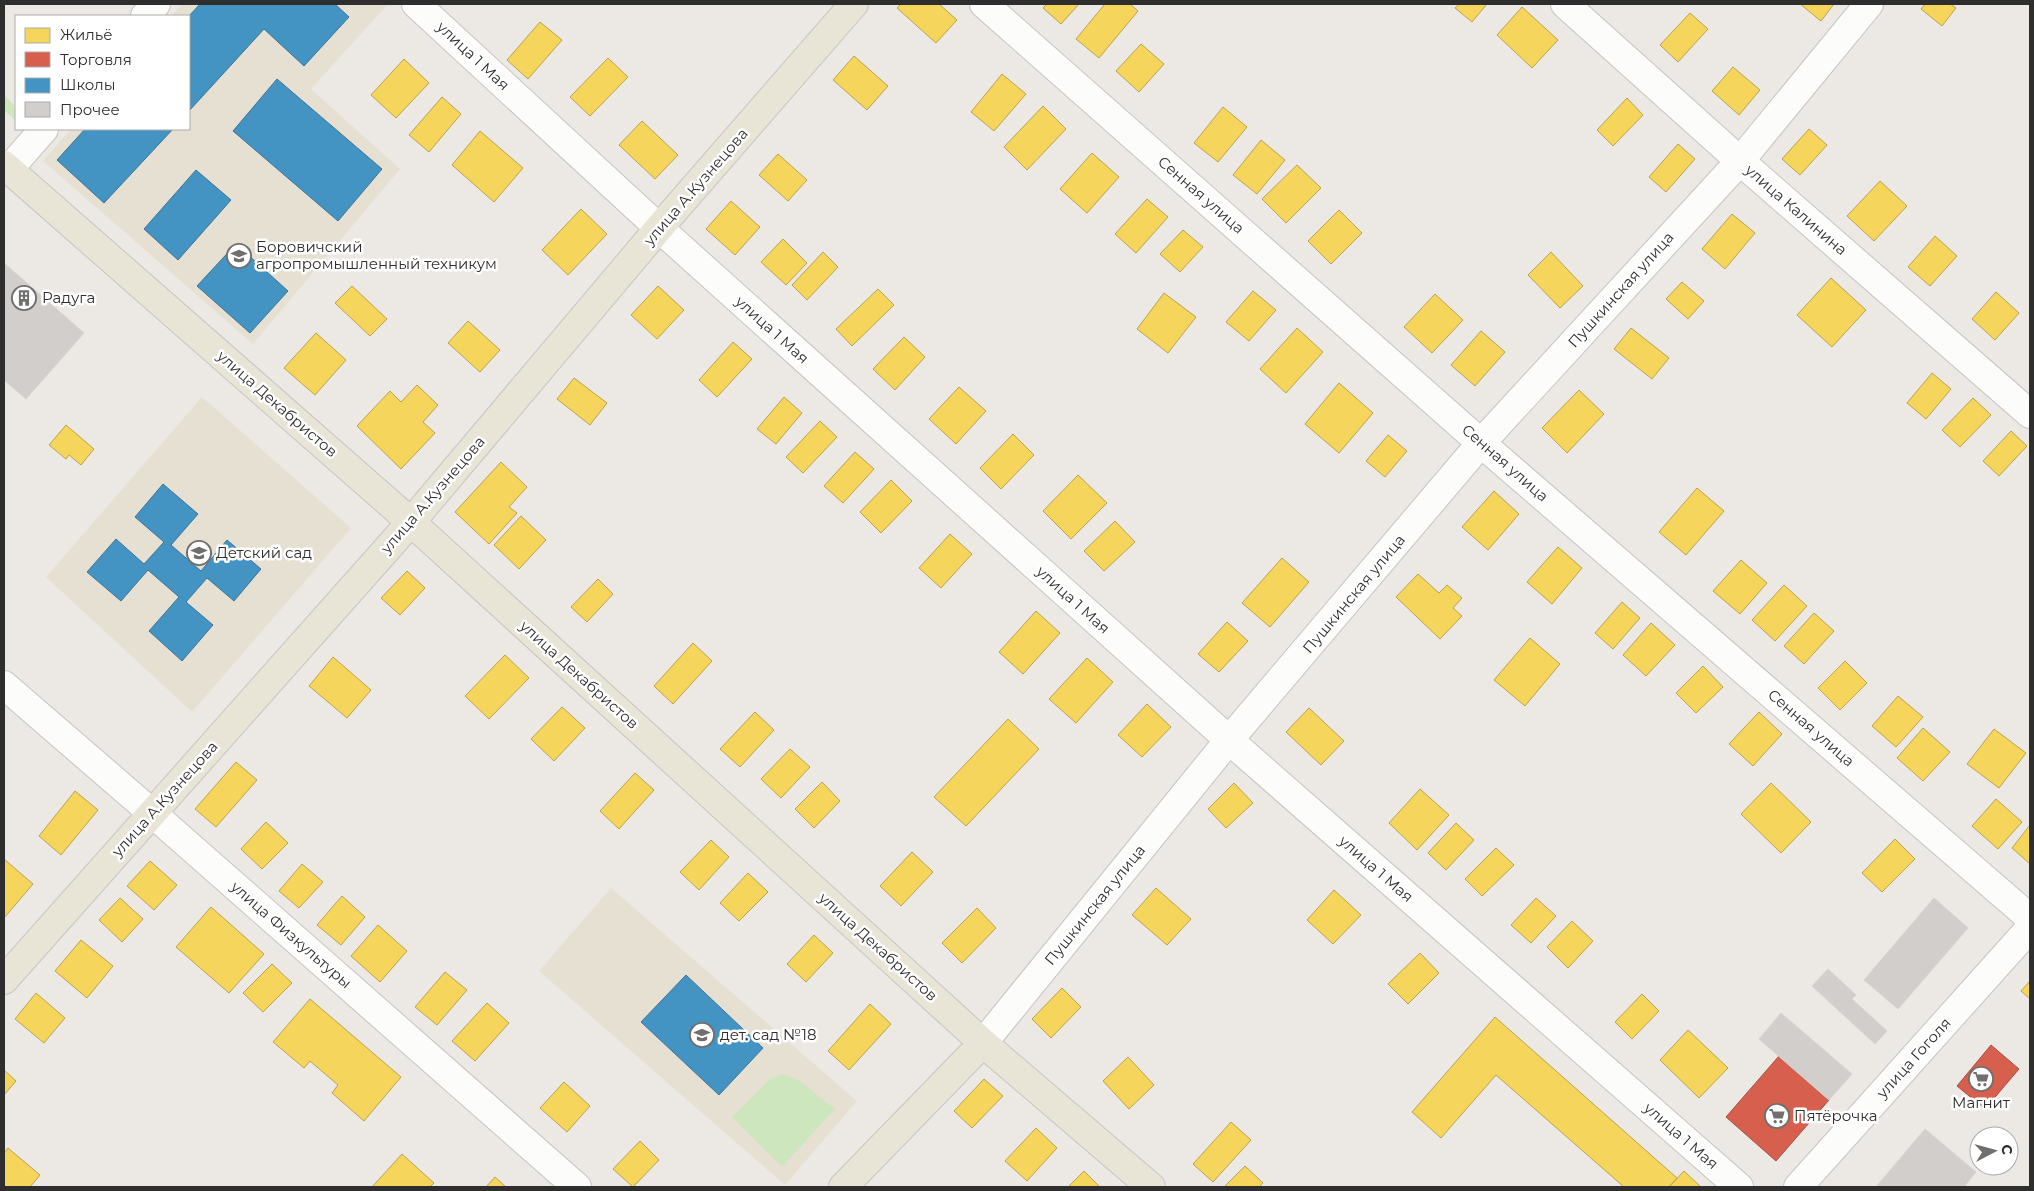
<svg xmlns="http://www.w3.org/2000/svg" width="2034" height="1191" font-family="Montserrat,sans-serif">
<rect width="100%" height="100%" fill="#ece8e4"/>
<g fill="#e6e0d3">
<path d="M182 4H388L311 89 400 169 253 344 43 161 71 129H189V16H171Z"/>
<path d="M202 397 351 528 192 712 46 577Z"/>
<path d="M611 888 857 1101 785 1185 539 971Z"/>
</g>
<g fill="#cee6be">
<path d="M4 95 16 107V121L4 110Z"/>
<path d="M784 1074 800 1081 835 1109 782 1167 732 1117 771 1078Z"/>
</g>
<g fill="#f6d55c" stroke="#baa34e">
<path d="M901 4H939L957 20 936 43 897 8Z"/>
<path d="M1047 4H1079L1061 24 1043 8Z"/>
<path d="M1105 4H1130L1138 11 1099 58 1076 39Z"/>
<path d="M1459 4H1487L1472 22 1455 8Z"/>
<path d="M1800 4H1834L1821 21Z"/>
<path d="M1925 4H1950L1956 8 1942 26 1921 9Z"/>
<path d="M1522 7 1558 40 1532 68 1497 35Z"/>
<path d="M1690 13 1708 29 1678 62 1660 45Z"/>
<path d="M540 22 562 40 528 79 507 60Z"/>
<path d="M1141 44 1164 64 1139 92 1116 71Z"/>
<path d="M854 56 888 86 867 110 833 80Z"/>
<path d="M608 58 628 77 590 116 570 97Z"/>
<path d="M404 59 429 83 396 118 371 95Z"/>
<path d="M1733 67 1760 90 1739 115 1712 91Z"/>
<path d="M1002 74 1026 94 994 131 971 112Z"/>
<path d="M442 97 461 114 429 152 409 135Z"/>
<path d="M1627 98 1643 115 1613 146 1597 130Z"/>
<path d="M1043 106 1066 129 1027 170 1004 147Z"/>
<path d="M1223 107 1247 127 1218 162 1194 143Z"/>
<path d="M642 121 678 155 655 179 619 145Z"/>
<path d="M1809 129 1827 145 1800 175 1782 159Z"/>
<path d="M480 131 523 168 494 202 452 165Z"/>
<path d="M1261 140 1285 160 1257 194 1233 175Z"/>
<path d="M1678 144 1695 159 1666 192 1649 177Z"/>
<path d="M1092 153 1119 177 1087 213 1060 189Z"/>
<path d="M778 154 807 180 788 201 759 175Z"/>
<path d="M1297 165 1321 188 1286 223 1262 199Z"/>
<path d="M1880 181 1907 206 1874 241 1847 216Z"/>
<path d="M1147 199 1168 217 1136 253 1115 234Z"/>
<path d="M731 201 760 227 735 255 706 229Z"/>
<path d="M581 209 607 234 568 275 542 250Z"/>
<path d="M1339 210 1362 233 1331 264 1308 241Z"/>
<path d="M1732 214 1755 233 1725 269 1702 249Z"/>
<path d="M1183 230 1203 247 1180 272 1160 254Z"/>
<path d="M1935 236 1957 256 1930 286 1908 267Z"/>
<path d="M783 239 807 263 786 285 761 262Z"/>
<path d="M823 252 838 267 807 300 792 285Z"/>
<path d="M1551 252 1583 286 1560 308 1528 275Z"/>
<path d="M1831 278 1866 310 1832 347 1797 315Z"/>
<path d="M1682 282 1704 301 1688 319 1666 299Z"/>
<path d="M352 286 387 319 370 336 335 303Z"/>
<path d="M658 286 684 310 657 339 631 315Z"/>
<path d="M878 289 894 305 852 346 836 329Z"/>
<path d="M1253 291 1276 310 1249 341 1226 322Z"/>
<path d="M1996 292 2019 313 1995 340 1972 319Z"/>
<path d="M1164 293 1196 317 1168 353 1137 329Z"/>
<path d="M1435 294 1463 320 1432 353 1404 327Z"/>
<path d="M468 321 500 350 480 372 448 343Z"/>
<path d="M1297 328 1323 352 1286 393 1260 369Z"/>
<path d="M1631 328 1669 358 1652 379 1614 349Z"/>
<path d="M1481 331 1505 352 1475 386 1451 365Z"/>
<path d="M316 333 346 360 315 395 284 368Z"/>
<path d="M904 337 925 357 895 390 873 369Z"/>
<path d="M733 342 752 359 717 397 699 380Z"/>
<path d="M1932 373 1951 389 1926 419 1907 403Z"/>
<path d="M574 378 607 403 590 425 557 399Z"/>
<path d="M1339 383 1373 413 1339 453 1305 424Z"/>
<path d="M417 385 438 405 423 422 435 433 401 469 357 426 390 391 401 402Z"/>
<path d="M959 387 986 411 956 444 929 419Z"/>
<path d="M1579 390 1604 414 1567 453 1542 428Z"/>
<path d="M784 397 802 413 776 444 757 429Z"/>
<path d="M1973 398 1991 415 1960 447 1942 430Z"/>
<path d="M820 421 837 437 803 473 786 457Z"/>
<path d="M66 425 94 449 81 465 69 455 66 459 49 445Z"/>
<path d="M2011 431 2027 446 1999 476 1983 461Z"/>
<path d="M1013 434 1034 455 1001 489 980 468Z"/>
<path d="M1388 435 1407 451 1385 477 1366 461Z"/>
<path d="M855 452 874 469 843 503 824 486Z"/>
<path d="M501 462 527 487 509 507 517 513 489 544 455 512Z"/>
<path d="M1078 475 1107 503 1071 539 1043 511Z"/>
<path d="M891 480 912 501 881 533 860 512Z"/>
<path d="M1697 488 1724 511 1686 555 1659 532Z"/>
<path d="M1494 491 1519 514 1488 550 1462 527Z"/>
<path d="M521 516 546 540 519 569 494 545Z"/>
<path d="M1115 521 1135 542 1104 571 1084 551Z"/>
<path d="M950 534 972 554 941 588 919 568Z"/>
<path d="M1558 547 1582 568 1552 604 1527 582Z"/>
<path d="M1282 558 1309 582 1270 627 1242 603Z"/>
<path d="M1741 560 1767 583 1740 614 1713 591Z"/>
<path d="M407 571 425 588 400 615 381 598Z"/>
<path d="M1418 574 1439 593 1447 585 1462 598 1453 608 1462 616 1440 639 1396 597Z"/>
<path d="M598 579 613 594 587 622 571 607Z"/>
<path d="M1784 585 1807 606 1775 641 1752 620Z"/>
<path d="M1622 602 1640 618 1613 649 1595 633Z"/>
<path d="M1036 611 1060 633 1023 674 999 652Z"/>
<path d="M1814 613 1834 631 1804 664 1784 646Z"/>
<path d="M1227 622 1248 641 1219 672 1198 654Z"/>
<path d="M1651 623 1675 645 1646 676 1623 655Z"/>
<path d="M1530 638 1560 664 1525 706 1494 680Z"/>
<path d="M693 643 712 661 673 704 654 686Z"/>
<path d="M505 655 529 678 489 719 465 696Z"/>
<path d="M333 657 371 690 347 718 309 686Z"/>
<path d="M1087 658 1113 682 1076 723 1049 699Z"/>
<path d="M1845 661 1867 683 1840 710 1818 688Z"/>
<path d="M1703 666 1723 687 1696 713 1676 693Z"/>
<path d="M1898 696 1923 717 1896 747 1872 726Z"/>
<path d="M1147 704 1171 727 1142 757 1118 735Z"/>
<path d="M562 707 585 728 554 761 531 739Z"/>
<path d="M1309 708 1344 741 1321 765 1286 732Z"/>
<path d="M755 712 774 730 740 767 720 749Z"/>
<path d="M1759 712 1782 734 1753 766 1729 744Z"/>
<path d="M1008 719 1039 749 966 826 934 797Z"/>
<path d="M1923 728 1950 752 1923 781 1897 758Z"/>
<path d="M1994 729 2026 753 1999 788 1967 764Z"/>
<path d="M790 749 810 767 781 798 761 779Z"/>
<path d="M236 762 257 780 216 827 195 809Z"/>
<path d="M635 773 654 790 619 829 600 811Z"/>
<path d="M822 782 840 801 814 828 795 809Z"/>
<path d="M1234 783 1253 803 1226 828 1208 809Z"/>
<path d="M1771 783 1811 822 1781 853 1741 814Z"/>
<path d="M1420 789 1449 815 1417 850 1389 823Z"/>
<path d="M75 791 98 810 61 855 39 836Z"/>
<path d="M1996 799 2022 822 1998 849 1972 826Z"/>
<path d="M266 822 288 843 262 869 241 849Z"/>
<path d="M1456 823 1474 840 1446 870 1428 853Z"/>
<path d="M2030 825V864L2012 848Z"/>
<path d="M1895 839 1915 859 1882 892 1862 873Z"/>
<path d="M711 840 729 857 699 890 680 872Z"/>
<path d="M1496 848 1514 865 1482 896 1465 879Z"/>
<path d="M912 852 933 872 901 906 880 886Z"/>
<path d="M4 859 33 884 4 918Z"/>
<path d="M150 861 177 885 154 910 127 886Z"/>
<path d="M302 864 323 882 299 908 279 891Z"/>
<path d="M748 873 768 892 739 921 720 903Z"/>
<path d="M1156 888 1191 919 1167 945 1132 915Z"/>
<path d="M1334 890 1361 915 1333 944 1307 920Z"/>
<path d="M342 896 365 917 341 945 317 925Z"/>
<path d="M120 898 143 919 122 942 99 920Z"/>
<path d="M1536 898 1556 916 1531 943 1511 925Z"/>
<path d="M211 907 264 954 229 993 176 947Z"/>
<path d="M977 908 996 928 962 963 942 943Z"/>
<path d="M1572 921 1593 941 1568 968 1547 947Z"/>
<path d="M378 925 407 951 380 982 351 956Z"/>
<path d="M814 935 833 953 806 982 787 964Z"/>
<path d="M81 940 113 966 87 998 55 971Z"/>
<path d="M1420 953 1439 973 1408 1004 1388 984Z"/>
<path d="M272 964 292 983 263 1012 243 993Z"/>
<path d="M445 972 467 990 437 1025 415 1007Z"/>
<path d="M2030 981V999L2021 991Z"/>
<path d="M1062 988 1081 1007 1051 1038 1032 1019Z"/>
<path d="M36 993 65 1018 44 1043 15 1019Z"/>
<path d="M1642 994 1659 1011 1632 1039 1615 1022Z"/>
<path d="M310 999 401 1077 364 1121 332 1093 338 1085 310 1061 304 1068 273 1042Z"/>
<path d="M487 1003 509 1023 475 1061 452 1041Z"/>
<path d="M870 1004 891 1024 849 1070 828 1051Z"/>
<path d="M1495 1017 1677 1178 1669 1187H1624L1496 1075 1441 1138 1412 1112Z"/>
<path d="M1688 1030 1728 1068 1699 1098 1660 1060Z"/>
<path d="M1128 1057 1154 1085 1129 1109 1103 1081Z"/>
<path d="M4 1070 16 1081 4 1095Z"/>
<path d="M984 1079 1003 1096 972 1128 954 1111Z"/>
<path d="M564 1082 590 1106 567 1132 540 1108Z"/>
<path d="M1231 1122 1251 1140 1213 1182 1193 1164Z"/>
<path d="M1036 1128 1057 1148 1027 1181 1005 1161Z"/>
<path d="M640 1141 659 1160 633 1187 613 1169Z"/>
<path d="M8 1148 40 1175 30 1187H4V1153Z"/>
<path d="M402 1154 434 1183 430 1187H372Z"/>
<path d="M1245 1166 1263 1183 1259 1187H1224Z"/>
<path d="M1084 1171 1100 1187H1068Z"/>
<path d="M1684 1171 1701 1187H1669Z"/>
<path d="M495 1177 506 1187H486Z"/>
</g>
<g fill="#d6604d" stroke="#a45144">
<path d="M1991 1045 2019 1069 1985 1109 1957 1086Z"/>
<path d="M1779 1056 1829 1100 1776 1161 1726 1117Z"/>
</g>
<g fill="#4393c3" stroke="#3d7596">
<path d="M200 4H335L349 17 304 66 264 29 189 111V16Z"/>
<path d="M277 79 382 169 338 221 233 131Z"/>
<path d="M85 129H173L104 203 57 160Z"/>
<path d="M196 170 231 200 178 260 144 229Z"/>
<path d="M236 244 288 291 250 333 197 286Z"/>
<path d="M163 484 198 514 171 545 201 571 227 540 261 569 234 601 207 578 186 602 213 625 182 661 149 631 179 597 148 570 121 601 87 572 116 539 144 564 164 542 135 517Z"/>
<path d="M686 975 763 1048 719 1095 641 1022Z"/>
</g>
<g fill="#d1cecb" stroke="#d7d4d0">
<path d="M4 263 84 333 26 399 4 380Z"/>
<path d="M1934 898 1968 928 1898 1009 1864 980Z"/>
<path d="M1828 969 1856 995 1852 999 1887 1031 1875 1044 1812 986Z"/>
<path d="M1781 1013 1852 1074 1829 1100 1759 1039Z"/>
<path d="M1925 1129 1976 1172 1964 1187H1876Z"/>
</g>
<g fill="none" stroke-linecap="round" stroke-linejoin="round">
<defs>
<g id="minor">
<path d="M416 4 659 228 1229 740 1739 1187"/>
<path d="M984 4 1481 443 2030 918"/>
<path d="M1565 4 1740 161 2030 414"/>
<path d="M145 16 156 4"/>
<path d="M9 169 44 129"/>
<path d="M4 685 152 813 577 1187"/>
<path d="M983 1043 1229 740 1481 443 1740 161 1869 4"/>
<path d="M1798 1187 2030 928"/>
</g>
<g id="major">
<path d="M4 165 411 522 983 1043 1151 1187"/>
<path d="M4 980 411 522 659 228 854 4"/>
<path d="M843 1187 983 1043"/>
</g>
</defs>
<use href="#minor" stroke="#c5c4c5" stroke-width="30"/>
<use href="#major" stroke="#c6c5c4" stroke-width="30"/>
<use href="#minor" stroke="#fcfcfb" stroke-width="28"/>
<use href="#major" stroke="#e8e4d6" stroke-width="28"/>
</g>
<defs>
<symbol id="university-ring" viewBox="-11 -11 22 22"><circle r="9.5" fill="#fff" stroke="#706f6e" stroke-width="1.5"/><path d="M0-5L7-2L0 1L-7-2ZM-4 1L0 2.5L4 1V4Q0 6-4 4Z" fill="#706f6e"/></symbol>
<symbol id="building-ring" viewBox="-11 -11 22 22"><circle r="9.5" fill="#fff" stroke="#706f6e" stroke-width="1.5"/><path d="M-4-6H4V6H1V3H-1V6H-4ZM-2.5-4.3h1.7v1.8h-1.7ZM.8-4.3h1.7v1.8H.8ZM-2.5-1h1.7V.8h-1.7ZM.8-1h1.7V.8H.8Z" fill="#706f6e"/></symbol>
<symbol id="school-ring" viewBox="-11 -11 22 22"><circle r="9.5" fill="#fff" stroke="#706f6e" stroke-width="1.5"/><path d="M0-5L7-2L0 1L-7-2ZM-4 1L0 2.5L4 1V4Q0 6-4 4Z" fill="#706f6e"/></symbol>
<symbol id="supermarket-ring" viewBox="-11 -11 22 22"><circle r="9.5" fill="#fff" stroke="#706f6e" stroke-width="1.5"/><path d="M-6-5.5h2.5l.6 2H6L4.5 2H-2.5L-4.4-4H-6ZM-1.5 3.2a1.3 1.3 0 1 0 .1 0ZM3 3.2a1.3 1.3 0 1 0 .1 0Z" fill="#706f6e"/></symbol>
</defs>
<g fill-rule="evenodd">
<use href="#university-ring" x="225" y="242" width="28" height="28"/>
<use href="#building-ring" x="10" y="284" width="28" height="28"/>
<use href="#school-ring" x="185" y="539" width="28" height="28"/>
<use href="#school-ring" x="688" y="1021" width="28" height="28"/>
<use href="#supermarket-ring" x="1967" y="1065" width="28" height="28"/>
<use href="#supermarket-ring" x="1763" y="1102" width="28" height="28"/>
</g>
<g text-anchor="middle" stroke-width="5" stroke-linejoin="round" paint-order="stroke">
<g font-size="15" fill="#2e2e2e" stroke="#fff">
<text transform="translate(473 56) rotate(43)" y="5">улица 1 Мая</text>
<text transform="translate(696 187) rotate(-49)" y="5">улица А.Кузнецова</text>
<text transform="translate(1201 195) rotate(41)" y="5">Сенная улица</text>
<text transform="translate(1796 210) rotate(41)" y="5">улица Калинина</text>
<text transform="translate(1621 290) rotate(-48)" y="5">Пушкинская улица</text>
<text transform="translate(772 330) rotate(42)" y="5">улица 1 Мая</text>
<text transform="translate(277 404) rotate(41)" y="5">улица Декабристов</text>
<text transform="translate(1505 463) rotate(41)" y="5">Сенная улица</text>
<text transform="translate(433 495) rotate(-49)" y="5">улица А.Кузнецова</text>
<text transform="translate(1354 594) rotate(-50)" y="5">Пушкинская улица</text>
<text transform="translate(1073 600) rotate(42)" y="5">улица 1 Мая</text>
<text transform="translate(579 675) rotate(42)" y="5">улица Декабристов</text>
<text transform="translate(1811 728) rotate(41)" y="5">Сенная улица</text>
<text transform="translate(165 799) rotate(-48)" y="5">улица А.Кузнецова</text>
<text transform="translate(1376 869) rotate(41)" y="5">улица 1 Мая</text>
<text transform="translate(1095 905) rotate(-51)" y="5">Пушкинская улица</text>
<text transform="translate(291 935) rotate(41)" y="5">улица Физкультуры</text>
<text transform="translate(878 947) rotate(42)" y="5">улица Декабристов</text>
<text transform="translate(1914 1058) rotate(-48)" y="5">улица Гоголя</text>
<text transform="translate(1681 1136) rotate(41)" y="5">улица 1 Мая</text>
</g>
<g font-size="15" fill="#2e2e2e" stroke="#fff" text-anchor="start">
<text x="256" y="252">Боровичский<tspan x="256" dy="17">агропромышленный техникум</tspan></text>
<text x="42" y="303">Радуга</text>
<text x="216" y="558">Детский сад</text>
<text x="720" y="1040">дет. сад №18</text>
<text x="1981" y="1108" text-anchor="middle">Магнит</text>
<text x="1794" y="1121">Пятёрочка</text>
</g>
</g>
<rect width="2034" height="1191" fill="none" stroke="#2e2e2e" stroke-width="10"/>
<rect x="15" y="15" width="175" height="115" fill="#ffffff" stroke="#ababab"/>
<rect x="25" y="28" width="25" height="15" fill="#f6d55c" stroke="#ababab"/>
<text x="60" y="40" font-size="15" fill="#2e2e2e">Жильё</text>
<rect x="25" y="52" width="25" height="15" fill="#d6604d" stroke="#ababab"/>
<text x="60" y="65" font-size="15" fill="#2e2e2e">Торговля</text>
<rect x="25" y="78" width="25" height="15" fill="#4393c3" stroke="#ababab"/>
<text x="60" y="90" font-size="15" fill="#2e2e2e">Школы</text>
<rect x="25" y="102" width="25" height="15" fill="#d1cecb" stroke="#ababab"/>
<text x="60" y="115" font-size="15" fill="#2e2e2e">Прочее</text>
<g transform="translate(1994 1151) rotate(84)"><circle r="24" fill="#ffffff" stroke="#ababab"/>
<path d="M0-4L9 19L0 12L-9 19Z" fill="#706f6e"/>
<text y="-8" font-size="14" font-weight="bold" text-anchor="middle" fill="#2e2e2e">С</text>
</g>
</svg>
